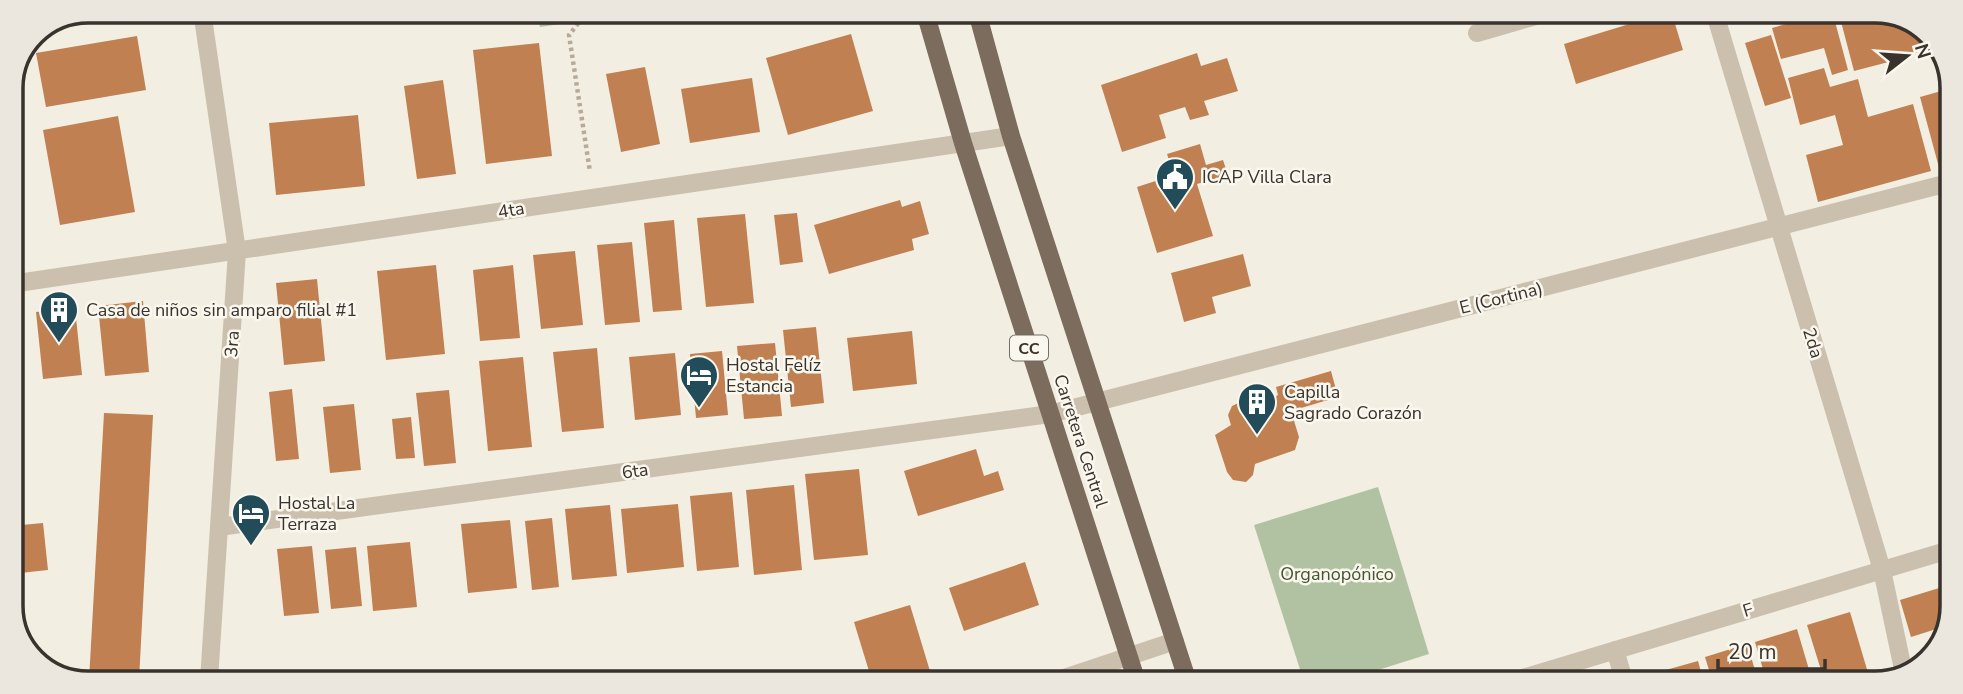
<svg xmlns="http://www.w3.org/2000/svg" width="1963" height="694" font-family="'Nunito Sans',sans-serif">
<rect width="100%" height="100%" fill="#f3eee2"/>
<g fill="#b1c2a2">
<path d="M536 11 642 12 540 27Z"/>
<path d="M1378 487 1429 654 1340 682H1304L1254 525Z"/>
</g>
<g fill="#c08052">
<path d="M1662 14H1672L1683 50 1576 84 1564 44Z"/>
<path d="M1821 14H1833L1848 70 1832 75 1824 48 1781 59 1772 28Z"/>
<path d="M1839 14H1900L1915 25 1923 53 1854 71Z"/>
<path d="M851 34 873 111 788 135 766 58Z"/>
<path d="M1771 35 1791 98 1765 106 1745 43Z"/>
<path d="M137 36 146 90 46 107 36 53Z"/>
<path d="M539 43 552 156 486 164 473 50Z"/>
<path d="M1197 53 1201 66 1227 58 1238 91 1204 101 1209 115 1190 120 1185 107 1159 115 1166 138 1122 152 1101 85Z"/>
<path d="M645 67 660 144 621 152 606 74Z"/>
<path d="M1824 68 1830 87 1858 79 1868 117 1913 104 1931 171 1818 202 1806 155 1843 145 1835 115 1800 125 1788 78Z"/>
<path d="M752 78 760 132 690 143 681 89Z"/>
<path d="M443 80 456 174 417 179 404 86Z"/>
<path d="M1952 88V172L1941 175 1920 97Z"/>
<path d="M358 115 365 186 276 195 269 123Z"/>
<path d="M118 116 135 212 60 225 43 130Z"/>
<path d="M1200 144 1206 165 1223 160 1228 175 1197 184 1213 236 1157 253 1137 187 1174 175 1167 154Z"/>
<path d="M900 200 902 207 920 201 929 234 912 239 914 250 829 274 814 225Z"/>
<path d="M797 213 803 262 780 265 774 215Z"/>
<path d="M745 214 754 303 706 307 697 218Z"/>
<path d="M674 220 682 310 653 312 644 223Z"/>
<path d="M632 242 640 322 605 325 597 245Z"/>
<path d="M575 251 583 325 541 329 533 255Z"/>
<path d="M1243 254 1251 286 1212 297 1216 313 1184 322 1171 273Z"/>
<path d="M436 265 445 354 386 360 377 271Z"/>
<path d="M513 265 520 338 480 341 473 270Z"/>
<path d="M317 279 325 361 284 365 276 283Z"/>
<path d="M143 301 149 372 105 376 98 306Z"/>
<path d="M75 308 82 375 43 379 36 312Z"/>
<path d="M11 322H13L20 392 11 393Z"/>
<path d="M816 327 824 403 791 407 783 330Z"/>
<path d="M912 331 917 384 853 391 847 338Z"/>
<path d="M775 343 782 416 744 419 737 346Z"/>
<path d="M597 348 604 428 562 432 553 352Z"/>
<path d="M722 351 728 415 696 418 690 354Z"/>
<path d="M675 353 681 415 635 420 629 357Z"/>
<path d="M523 357 532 447 488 451 479 361Z"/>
<path d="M1331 371 1338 397 1291 411 1299 437 1295 450 1255 464 1253 475 1246 482 1233 480 1227 472 1215 435 1231 425 1228 415 1232 406 1245 400 1257 408 1278 395 1276 387Z"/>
<path d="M292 389 299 459 276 461 269 392Z"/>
<path d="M449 390 456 463 424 466 416 393Z"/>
<path d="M354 404 361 470 330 473 323 407Z"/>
<path d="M104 413 153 415 139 680H89Z"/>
<path d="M411 417 415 458 396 459 392 419Z"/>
<path d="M976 449 984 476 998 471 1004 490 918 516 904 471Z"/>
<path d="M859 469 868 555 814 560 805 474Z"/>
<path d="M794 485 802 570 754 575 746 490Z"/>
<path d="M732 492 739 567 697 571 690 496Z"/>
<path d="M678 504 684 567 627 573 621 509Z"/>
<path d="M610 505 617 576 572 580 565 509Z"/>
<path d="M552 518 559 587 532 590 525 521Z"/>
<path d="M510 520 517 588 468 593 461 524Z"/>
<path d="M43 523 48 570 11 574V526Z"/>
<path d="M410 542 417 607 373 611 367 546Z"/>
<path d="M312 546 319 613 284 616 277 549Z"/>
<path d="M356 547 362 606 331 609 325 550Z"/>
<path d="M1025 562 1039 605 964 631 949 588Z"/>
<path d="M1949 585V625L1911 637 1900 600Z"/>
<path d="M910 605 933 681H872L854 622Z"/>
<path d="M1850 612 1871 683H1825L1807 625Z"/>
<path d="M1797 629 1813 683H1767L1755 642Z"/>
<path d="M1747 644 1759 683H1713L1705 657Z"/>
<path d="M1698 661 1704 683H1658L1655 673Z"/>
</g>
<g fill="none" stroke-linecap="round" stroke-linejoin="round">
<path stroke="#b7aa98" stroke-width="4.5" stroke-dasharray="3.5 3.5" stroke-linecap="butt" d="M587 12 569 35 590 172"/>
<g stroke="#cbc0ae" stroke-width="18">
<path d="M202 11 237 251 209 680"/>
<path d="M1715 14 1882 570 1904 674"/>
<path d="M1477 33 1543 14"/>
<path d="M11 284 1011 136"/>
<path d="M219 527 1050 414 1952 182"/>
<path d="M1615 650 1625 683"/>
<path d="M1052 682 1175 641"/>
<path d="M1506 683 1949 550"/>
</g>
<g stroke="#7b6c5e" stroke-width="18">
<path d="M925 12 963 143 1137 682"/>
<path d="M977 12 1011 136 1188 682"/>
</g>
</g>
<defs>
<symbol id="civic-pin" viewBox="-11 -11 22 30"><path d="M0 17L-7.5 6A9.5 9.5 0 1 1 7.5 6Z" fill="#234c5a" stroke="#faf7ee"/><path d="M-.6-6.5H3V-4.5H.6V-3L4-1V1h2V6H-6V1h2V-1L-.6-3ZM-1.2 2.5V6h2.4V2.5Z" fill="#fff"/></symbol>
<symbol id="building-pin" viewBox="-11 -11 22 30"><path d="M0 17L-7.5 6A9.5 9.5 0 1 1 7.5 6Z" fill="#234c5a" stroke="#faf7ee"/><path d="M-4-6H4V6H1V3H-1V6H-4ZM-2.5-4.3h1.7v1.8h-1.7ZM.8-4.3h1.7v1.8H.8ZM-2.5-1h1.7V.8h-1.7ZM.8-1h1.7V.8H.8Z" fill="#fff"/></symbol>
<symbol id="hotel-pin" viewBox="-11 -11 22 30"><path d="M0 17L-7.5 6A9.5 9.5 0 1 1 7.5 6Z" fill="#234c5a" stroke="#faf7ee"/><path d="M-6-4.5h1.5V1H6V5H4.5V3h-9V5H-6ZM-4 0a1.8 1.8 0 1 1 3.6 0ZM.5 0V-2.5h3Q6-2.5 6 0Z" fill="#fff"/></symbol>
</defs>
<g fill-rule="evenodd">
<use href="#civic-pin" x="1153" y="155" width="44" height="60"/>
<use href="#building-pin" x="37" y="288" width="44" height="60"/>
<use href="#hotel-pin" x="677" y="353" width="44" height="60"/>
<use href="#building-pin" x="1235" y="380" width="44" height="60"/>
<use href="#hotel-pin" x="229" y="491" width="44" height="60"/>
</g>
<g text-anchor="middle" stroke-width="5" stroke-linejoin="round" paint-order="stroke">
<rect fill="#faf7ee" stroke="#746d66" stroke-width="2" x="1010" y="335.5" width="38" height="25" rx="5"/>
<g font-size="16" font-weight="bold" fill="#3a322c">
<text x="1029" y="354">CC</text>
</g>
<g font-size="18" fill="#3a322c" stroke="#faf7ee" text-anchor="start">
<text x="1202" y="183">ICAP Villa Clara</text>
<text x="86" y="316">Casa de niños sin amparo filial #1</text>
<text x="726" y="371">Hostal Felíz<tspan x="726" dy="21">Estancia</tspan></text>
<text x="1284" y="398">Capilla<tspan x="1284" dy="21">Sagrado Corazón</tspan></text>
<text x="278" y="509">Hostal La<tspan x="278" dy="21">Terraza</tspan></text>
</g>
<g font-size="18" fill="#3a322c" stroke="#faf7ee">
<text transform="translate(511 210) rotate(-9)" y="6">4ta</text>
<text transform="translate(1501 298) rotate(-14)" y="6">E (Cortina)</text>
<text transform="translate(1813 343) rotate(73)" y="6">2da</text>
<text transform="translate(232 344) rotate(-86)" y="6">3ra</text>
<text transform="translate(1081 441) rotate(72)" y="6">Carretera Central</text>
<text transform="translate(635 471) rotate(-8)" y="6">6ta</text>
<text transform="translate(1748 610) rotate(-17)" y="6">F</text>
</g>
<g font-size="18" fill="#425730" stroke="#faf7ee">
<text x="1337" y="580">Organopónico</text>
</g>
</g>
<path d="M0 0H1963V694H0ZM88 23H1875A65 65 0 0 1 1940 88V606A65 65 0 0 1 1875 671H88A65 65 0 0 1 23 606V88A65 65 0 0 1 88 23Z" fill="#ebe7de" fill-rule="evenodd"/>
<path fill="none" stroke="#3a322c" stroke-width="3.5" d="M88 23H1875A65 65 0 0 1 1940 88V606A65 65 0 0 1 1875 671H88A65 65 0 0 1 23 606V88A65 65 0 0 1 88 23Z"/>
<g transform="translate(1907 56) rotate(73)" stroke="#faf7ee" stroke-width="5" paint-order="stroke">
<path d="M0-5L12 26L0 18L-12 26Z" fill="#3a322c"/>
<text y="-10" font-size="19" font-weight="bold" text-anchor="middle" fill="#3a322c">N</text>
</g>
<path d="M1718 659v10h107v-10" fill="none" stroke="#3a322c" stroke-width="3.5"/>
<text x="1728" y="659" font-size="21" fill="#3a322c" stroke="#faf7ee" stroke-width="5" paint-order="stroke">20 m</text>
</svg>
